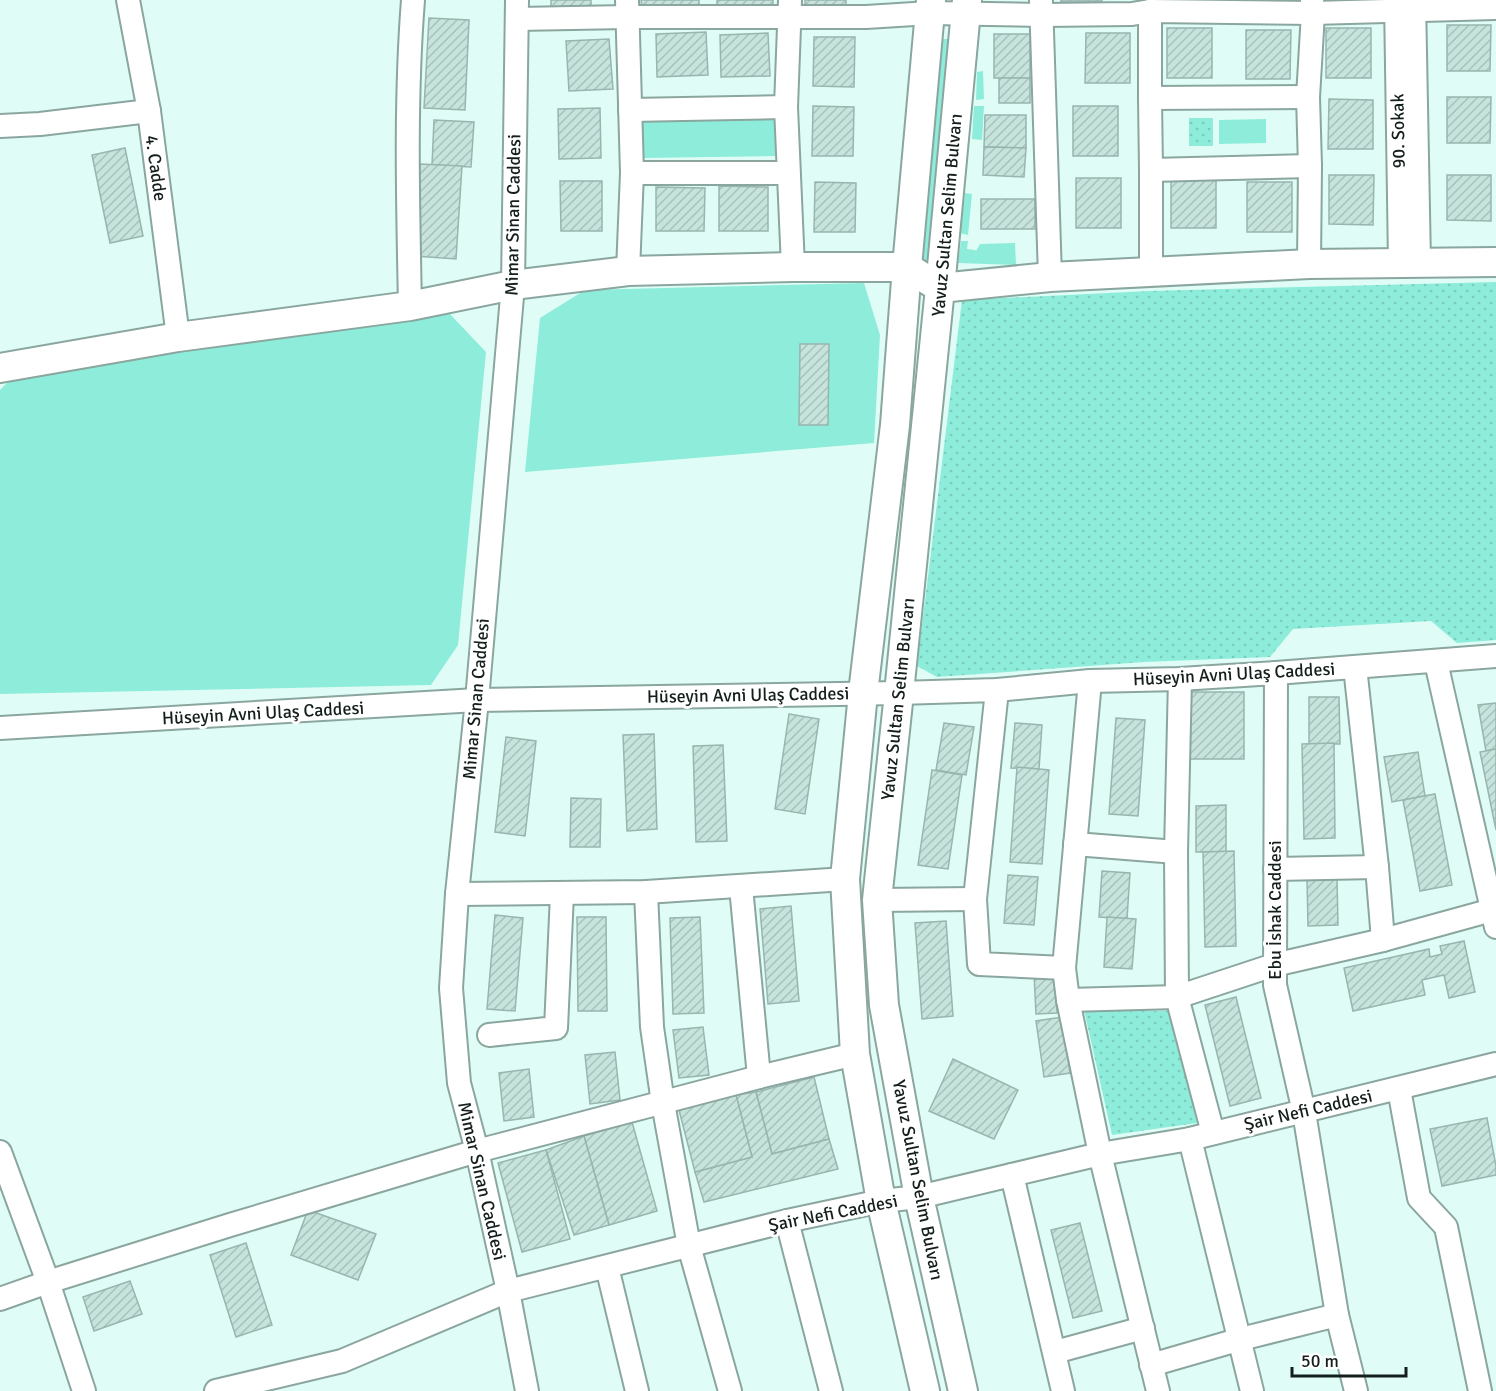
<svg xmlns="http://www.w3.org/2000/svg" width="1496" height="1391" font-family="Signika,sans-serif">
<defs>
<pattern id="park-dots" width="8" height="8" patternUnits="userSpaceOnUse" patternTransform="scale(1.5)"><rect width="8" height="8" fill="#8dedda"/><path d="M2 2h.1M6 6h.1" fill="none" stroke="#79cbbb" stroke-width="1.8" stroke-linecap="round"/></pattern>
<pattern id="building-hatch" width="6" height="6" patternUnits="userSpaceOnUse" patternTransform="scale(1.5)"><rect width="6" height="6" fill="#c6e3dc"/><path d="M-1 1l2-2M0 6l6-6M5 7l2-2" fill="none" stroke="#a9c2bc"/></pattern>
</defs>
<rect width="100%" height="100%" fill="#dffdf6"/>
<g fill="#8dedda">
<path d="M940 39H951L927 264 916 265Z"/>
<path d="M983 71 984 99 976 100 977 72Z"/>
<path d="M974 106H984L982 140 972 139Z"/>
<path d="M776 119V156L643 158V121Z"/>
<path d="M1266 119V143L1219 144V120Z"/>
<path d="M965 193 972 194 968 235 960 233Z"/>
<path d="M961 241H968L967 249 975 250 976 251 980 244 1015 243 1016 265 958 263Z"/>
<path d="M864 283 880 335 874 443 525 472 540 318 585 290Z"/>
<path d="M447 311 486 352 458 645 431 685 0 694V390L13 377Z"/>
</g>
<g fill="url(#park-dots)">
<rect x="1189" y="118" width="24" height="28"/>
<path d="M1496 282V640L1457 643 1431 621 1293 629 1270 657 1144 662 937 677 917 666 962 300 1149 291Z"/>
<path d="M1084 1010 1171 1011 1197 1123 1112 1135Z"/>
</g>
<g fill="url(#building-hatch)" stroke="#98b5ae" stroke-width="1.5">
<rect x="551" y="0" width="40" height="14"/>
<path d="M641 0H699V7L642 8Z"/>
<rect x="717" y="0" width="56" height="6"/>
<rect x="805" y="0" width="41" height="13"/>
<rect x="1061" y="0" width="41" height="2"/>
<path d="M1320 0H1361V2L1320 1Z"/>
<path d="M429 18 469 20 465 110 424 108Z"/>
<path d="M1447 25H1491L1490 71H1447Z"/>
<rect x="1167" y="28" width="45" height="50"/>
<rect x="1326" y="28" width="45" height="50"/>
<path d="M1246 30H1291L1290 79H1246Z"/>
<path d="M706 32 708 75 657 77 656 34Z"/>
<path d="M768 33 770 76 721 77 720 35Z"/>
<path d="M1086 33H1130V83H1085Z"/>
<rect x="994" y="34" width="36" height="44"/>
<path d="M814 37H855L854 87 813 86Z"/>
<path d="M609 39 613 89 569 91 566 41Z"/>
<rect x="999" y="78" width="31" height="25"/>
<path d="M1447 97H1491L1490 143H1447Z"/>
<path d="M1329 99 1373 100V149H1328Z"/>
<path d="M813 106 854 107 853 156H812Z"/>
<rect x="1073" y="106" width="45" height="50"/>
<path d="M600 108 601 158 559 159 558 109Z"/>
<path d="M985 115H1026V148L984 147Z"/>
<path d="M434 120 474 122 471 167 432 165Z"/>
<path d="M984 147 1026 148 1024 177 983 175Z"/>
<path d="M125 148 143 236 110 243 92 155Z"/>
<path d="M420 164 462 166 456 259 415 256Z"/>
<path d="M1329 175H1374L1373 225 1329 224Z"/>
<path d="M1447 175H1491V221L1447 220Z"/>
<rect x="1076" y="178" width="45" height="50"/>
<rect x="1171" y="178" width="45" height="50"/>
<path d="M560 181H602V231H561Z"/>
<path d="M815 182 856 183 855 232H814Z"/>
<rect x="1247" y="182" width="45" height="50"/>
<path d="M719 186 768 187V231H719Z"/>
<path d="M656 187 705 188 704 231H656Z"/>
<rect x="981" y="199" width="54" height="30"/>
<path d="M800 344H829L828 425H799Z"/>
<path d="M1186 692H1244V759H1187Z"/>
<path d="M1309 697H1339L1340 744H1309Z"/>
<path d="M1496 703V749L1486 751 1478 705Z"/>
<path d="M789 714 819 719 805 814 775 809Z"/>
<path d="M1116 718 1145 720 1138 816 1109 814Z"/>
<path d="M944 723 974 727 966 775 936 770Z"/>
<path d="M1015 723 1042 725 1039 769 1011 768Z"/>
<path d="M654 734 657 829 627 831 623 735Z"/>
<path d="M506 737 536 741 525 836 495 832Z"/>
<path d="M1334 743 1335 838 1304 839 1302 744Z"/>
<path d="M723 745 727 841 696 842 693 746Z"/>
<path d="M1496 749V830L1480 752Z"/>
<path d="M1418 752 1425 796 1392 802 1384 757Z"/>
<path d="M1017 767 1049 770 1042 864 1010 862Z"/>
<path d="M932 770 962 775 948 869 918 865Z"/>
<path d="M1435 794 1452 885 1420 891 1403 800Z"/>
<path d="M571 798 601 799 600 847H570Z"/>
<path d="M1226 805V852H1196V806Z"/>
<path d="M1234 851 1236 946 1205 947 1203 852Z"/>
<path d="M1102 871 1130 873 1127 919 1099 917Z"/>
<path d="M1008 875 1038 877 1034 925 1004 923Z"/>
<path d="M1307 879H1337L1338 925 1308 926Z"/>
<path d="M791 906 799 1001 768 1004 760 909Z"/>
<path d="M495 915 523 918 515 1011 487 1009Z"/>
<path d="M577 917H606L607 1011H578Z"/>
<path d="M700 917 704 1013 673 1014 670 918Z"/>
<path d="M1107 917 1136 919 1132 969 1104 967Z"/>
<path d="M946 921 953 1016 922 1019 915 923Z"/>
<path d="M1464 941 1475 992 1449 998 1444 975 1422 980 1425 995 1353 1011 1344 968 1429 949 1430 957 1442 954 1440 946Z"/>
<path d="M1055 972 1057 1013 1036 1014 1034 974Z"/>
<path d="M1236 997 1261 1098 1230 1106 1205 1005Z"/>
<path d="M1062 1017 1070 1073 1044 1077 1036 1021Z"/>
<path d="M703 1027 709 1075 679 1078 673 1030Z"/>
<path d="M615 1052 620 1100 590 1104 585 1055Z"/>
<path d="M953 1059 1018 1090 994 1139 929 1111Z"/>
<path d="M529 1069 534 1117 504 1121 499 1073Z"/>
<path d="M814 1077 829 1139 772 1154 756 1092Z"/>
<path d="M756 1092 772 1154 829 1139 838 1169 704 1202 695 1172 752 1157 736 1095Z"/>
<path d="M736 1095 752 1157 695 1172 679 1110Z"/>
<path d="M1487 1118 1496 1166V1175L1442 1186 1430 1129Z"/>
<path d="M632 1122 657 1211 609 1225 584 1136Z"/>
<path d="M584 1136 609 1225 574 1235 546 1150Z"/>
<path d="M546 1150 570 1239 522 1252 498 1163Z"/>
<path d="M308 1210 376 1234 358 1280 291 1255Z"/>
<path d="M1080 1223 1102 1311 1073 1318 1051 1230Z"/>
<path d="M246 1243 272 1325 236 1337 210 1255Z"/>
<path d="M130 1281 142 1314 94 1331 83 1297Z"/>
</g>
<g fill="none" stroke-linecap="round" stroke-linejoin="round">
<defs>
<g id="minor">
<path d="M128 0 149 111 178 337"/>
<path d="M517 0 513 285 477 700 457 894 451 988 459 1083 477 1151 508 1291 527 1391"/>
<path d="M627 0 632 173 628 271"/>
<path d="M790 0 786 107 793 267"/>
<path d="M1041 0 1050 277"/>
<path d="M1396 0 1400 263"/>
<path d="M1414 0 1419 263"/>
<path d="M1150 11V98"/>
<path d="M517 19 627 17H866L930 13 1043 15 1132 14 1150 11 1313 13 1496 8"/>
<path d="M1308 97 1150 98 1151 170 1310 166"/>
<path d="M630 110 786 107"/>
<path d="M0 126 40 124 149 111"/>
<path d="M632 173H788"/>
<path d="M1309 264 1310 166 1308 97 1313 13 1312 0"/>
<path d="M1151 271V170"/>
<path d="M410 306C408 204 405 102 413 0"/>
<path d="M1436 662 1496 927"/>
<path d="M1355 667 1377 867 1383 940"/>
<path d="M1276 673 1275 985 1304 1112 1337 1315 1356 1391"/>
<path d="M1180 679 1176 852 1177 997 1274 965 1383 940 1492 910"/>
<path d="M1090 681 1064 968 1068 1000 1177 997 1213 1133"/>
<path d="M997 690 975 899 979 964 1064 968"/>
<path d="M0 728 477 700 899 693 997 690 1090 681 1180 679 1276 673 1496 656"/>
<path d="M1075 844 1176 852"/>
<path d="M1275 869 1377 867"/>
<path d="M741 887 759 1077"/>
<path d="M646 892 652 1027 663 1103 689 1246 730 1391"/>
<path d="M457 894 646 892 845 879"/>
<path d="M877 900 975 899"/>
<path d="M1068 1000 1100 1154 1158 1391"/>
<path d="M489 1035 556 1028 562 894"/>
<path d="M1399 1089 1419 1198 1446 1227 1480 1391"/>
<path d="M1190 1139 1252 1391"/>
<path d="M0 1152 48 1282 84 1391"/>
<path d="M1012 1175 1063 1391"/>
<path d="M787 1221 831 1391"/>
<path d="M607 1267 637 1391"/>
<path d="M0 1299 48 1282 230 1225 477 1151 759 1077 855 1054"/>
<path d="M1055 1352 1143 1328"/>
<path d="M1151 1365 1241 1339 1337 1315"/>
<path d="M216 1391 342 1361 508 1291 787 1221 881 1201 919 1197 1100 1154 1190 1139 1496 1064"/>
</g>
<g id="major">
<path d="M0 368 178 337 410 306 513 285 628 271 793 267H907L940 288 1050 277 1309 264 1496 262"/>
<path d="M925 1391 881 1201 855 1054 845 879 863 693 895 425 907 267 931 0"/>
<path d="M963 1391 919 1197 884 1005 877 900 899 693 940 288 967 0"/>
</g>
</defs>
<use href="#minor" stroke="#8aa69f" stroke-width="26"/>
<use href="#major" stroke="#8aa69f" stroke-width="32"/>
<use href="#minor" stroke="#fff" stroke-width="22"/>
<use href="#major" stroke="#fff" stroke-width="28"/>
</g>
<g text-anchor="middle" stroke-width="6" stroke-linejoin="round" paint-order="stroke">
<g font-size="18" fill="#141f1d" stroke="#fff">
<text transform="translate(1398 131) rotate(-91)" y="6">90. Sokak</text>
<text transform="translate(156 168) rotate(82)" y="6">4. Cadde</text>
<text transform="translate(513 215) rotate(-89)" y="6">Mimar Sinan Caddesi</text>
<text transform="translate(947 215) rotate(-85)" y="6">Yavuz Sultan Selim Bulvarı</text>
<text transform="translate(1234 674) rotate(-3)" y="6">Hüseyin Avni Ulaş Caddesi</text>
<text transform="translate(748 695) rotate(-1)" y="6">Hüseyin Avni Ulaş Caddesi</text>
<text transform="translate(476 699) rotate(-85)" y="6">Mimar Sinan Caddesi</text>
<text transform="translate(898 699) rotate(-84)" y="6">Yavuz Sultan Selim Bulvarı</text>
<text transform="translate(263 713) rotate(-3)" y="6">Hüseyin Avni Ulaş Caddesi</text>
<text transform="translate(1275 910) rotate(-90)" y="6">Ebu İshak Caddesi</text>
<text transform="translate(1308 1110) rotate(-13)" y="6">Şair Nefi Caddesi</text>
<text transform="translate(918 1180) rotate(79)" y="6">Yavuz Sultan Selim Bulvarı</text>
<text transform="translate(482 1181) rotate(77)" y="6">Mimar Sinan Caddesi</text>
<text transform="translate(833 1213) rotate(-11)" y="6">Şair Nefi Caddesi</text>
</g>
</g>
<path d="M1292 1367v9h114v-9" fill="none" stroke="#141f1d" stroke-width="3"/>
<text x="1301" y="1367" font-size="18" fill="#141f1d" stroke="#ffffff" stroke-width="4.5" paint-order="stroke">50 m</text>
</svg>
